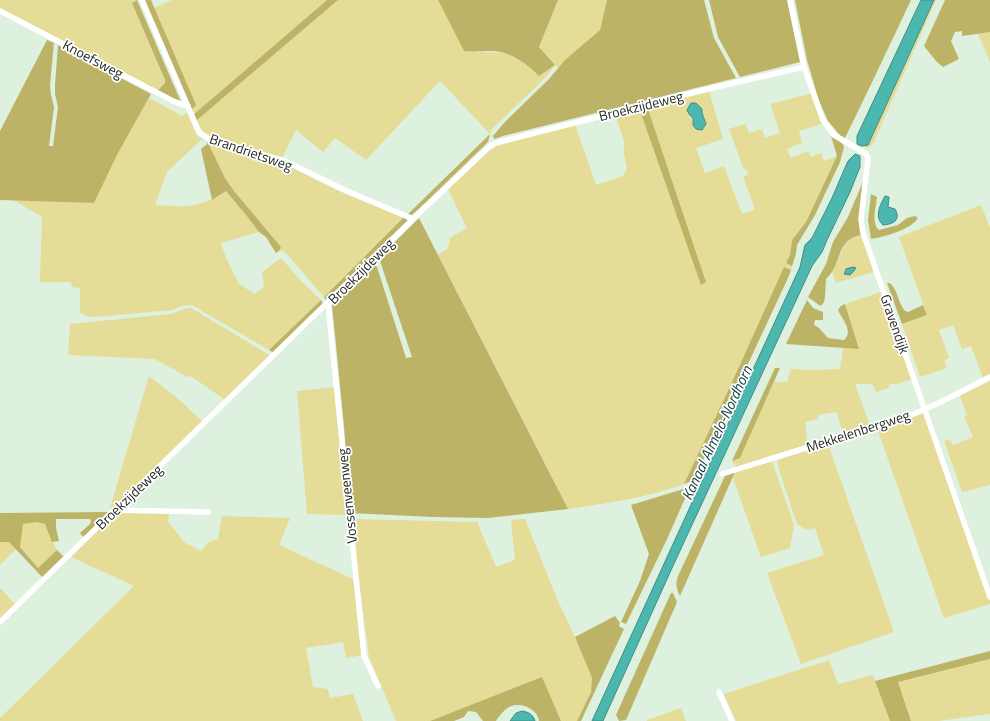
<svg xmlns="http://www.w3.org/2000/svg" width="990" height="721" font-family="'Titillium Web',sans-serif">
<rect width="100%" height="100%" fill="#def0de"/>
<g fill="#e5dc97" fill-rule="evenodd">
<path d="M0 0H137L132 3 161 70 165 83 157 91 0 9Z"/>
<path d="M172 0H327L193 115 173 52 154 8Z"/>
<path d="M338 0H438L464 51 503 53 515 56 539 76 555 65 539 47 558 0H607L600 30 558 68 555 65 546 77 492 129 490 134 440 81 366 160 335 138 323 152 296 130 282 158 205 136 196 121Z"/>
<path d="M934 0H936L873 144 868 148 861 146 868 145Z"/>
<path d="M990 32V62L978 34Z"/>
<path d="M709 91 723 139 696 148 705 173 724 166 742 214 755 209 743 177 748 175 746 169 744 170 729 129 745 124 749 133 762 129 765 138 780 133 770 104 813 93 824 123 799 131 802 143 787 149 791 158 808 151 811 157 821 153 824 161 837 156 806 222 792 240 790 255 786 263 792 266 791 270 784 267 733 380 684 484C646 498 608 503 568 509L438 255 448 248 450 238 467 228 448 189 487 150 505 141 575 124 596 185 623 176 627 168 624 154V141L615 114 639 108 673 206 706 282 647 106ZM700 106 705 121 692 123 693 117Z"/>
<path d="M149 98 182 116 187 113 197 136 202 139 167 172 155 205C187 207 197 209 226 191L246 215 259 232 221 243 226 258 239 284 255 294 264 287 262 272 281 258 300 280 321 300 269 350 192 305 182 306 172 310 94 317 86 316 83 314 80 313V288L72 287 71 282H40L42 217 14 200 94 203 117 155Z"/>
<path d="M207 142 280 162C295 168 309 177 324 184 350 197 378 207 404 217L324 297 286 253 283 251H279L281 247 234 191 225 178Z"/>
<path d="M981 205 990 228V375L983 378 971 346 962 349 953 325 939 330 949 358 944 360 947 368 920 377 902 324 927 315 899 237Z"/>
<path d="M862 235 874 272 836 283 832 271 846 243 850 239ZM853 267 856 268 851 274 846 275 843 273 846 269Z"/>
<path d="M881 292 912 379 897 384 896 383 889 385V388L876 392 872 384H855L870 426 843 435 837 412 818 415V419L805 422 808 446 737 468 732 461 740 458 774 382H787L791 369 813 370 840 369 843 348 859 349 845 304Z"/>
<path d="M187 308H191L271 356 225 400 191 376 188 377 154 359 68 355 70 324 171 314Z"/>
<path d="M149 376 175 396 203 422 116 507 110 508Z"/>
<path d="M990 381V485L962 492 944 441 950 439 953 445 973 437 964 416 967 415 960 396Z"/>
<path d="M336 387 348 515 307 514 297 391Z"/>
<path d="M923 412 990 596V604L944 618 877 428Z"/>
<path d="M828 444 894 632 801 664 767 573 824 555 815 528 807 530 797 524 779 470 777 460Z"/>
<path d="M772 461 794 525 790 548 761 557 733 478 735 472Z"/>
<path d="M116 513 169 514 168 522 185 543 201 551 209 542 218 539 222 516 290 518 279 545 355 580 363 655 346 658 343 642 306 648 313 687 328 689 330 698 353 694 363 721H0V718L134 586 71 557Z"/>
<path d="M351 519 477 522 496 567 515 560 511 520 525 519 557 599 575 637 592 678 591 692 577 721H561L542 677 430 721H396L369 657Z"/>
<path d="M37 522C39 522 42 522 44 523 46 524 54 546 57 550L38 568 20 546 22 524Z"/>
<path d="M0 542H9L16 549 0 565Z"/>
<path d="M0 588 16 605 0 620Z"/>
<path d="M990 659V714L938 721H911L898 682Z"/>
<path d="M829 660 838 684 873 675 890 721H736L724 694Z"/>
<path d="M681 708 686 721H647V720Z"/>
</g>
<g fill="#bdb367">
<path d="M137 0 181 102 157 91 165 83V80L132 3Z"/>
<path d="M144 0H151L196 105 191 110Z"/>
<path d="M327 0H338L196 121 193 115Z"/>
<path d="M438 0H558L539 47 555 65 539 76C525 63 512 52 492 51 483 51 473 52 464 51Z"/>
<path d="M607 0H704L714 38 736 78 503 136 494 139 493 136 505 122 549 79 565 60 600 30Z"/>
<path d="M709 0H787L800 62 740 77 718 37Z"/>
<path d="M795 0H911C889 47 867 93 844 140L828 121 819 101 807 60Z"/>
<path d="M945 0H990V32L962 36V31L955 32 951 41 959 59 943 67 936 61 924 46Z"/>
<path d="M47 40 54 43 50 85 51 95 54 107 49 146H53L58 107 55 94V85L58 45 151 94 117 155 94 203 0 200V131Z"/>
<path d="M647 106 706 282 701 285 639 108Z"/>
<path d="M490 134 488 142 426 202 412 215 408 214Z"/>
<path d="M831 136 843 144 844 147 840 162 815 215 797 245 796 254 792 266 786 263 790 255 792 240 806 222 837 156Z"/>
<path d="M208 143 225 178 234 191 281 247 279 251 276 253 266 237 259 232 246 215 226 191 212 200 201 149Z"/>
<path d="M865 177 862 235C857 236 853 237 849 240 838 248 838 269 826 279L825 297 824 302 821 306 819 305 808 297 826 264 833 242 848 217Z"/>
<path d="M871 194 877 197C876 207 871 223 879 230L898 225 907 218 915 216 918 218C912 229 884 237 871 239L868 220Z"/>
<path d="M404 217 408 221 326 300 324 297Z"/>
<path d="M419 218 568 509 488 518 432 517 350 513 344 426 332 305 372 264H374L377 267 406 358 412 357 379 258Z"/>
<path d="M784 267 791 270 788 278 694 480 684 484 733 380Z"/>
<path d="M887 283H890C898 290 898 303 905 311L908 312 923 305 927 315 902 324Z"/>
<path d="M321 300 324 305 274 353 269 350Z"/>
<path d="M807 300 813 308 823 312V320H815L814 325 819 328 828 338 844 340C854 331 842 319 838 310L841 306 845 304 859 349 786 344Z"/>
<path d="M775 368H780L740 458 732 461Z"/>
<path d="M735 472 680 596C676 588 675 582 679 574L725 476Z"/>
<path d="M690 487 668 537 626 624 621 622 640 581 649 554 631 505Z"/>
<path d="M110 512 84 538 80 533 90 524 91 521 90 519H56V528L59 541 52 542 45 524 37 522 23 524 20 547 38 568 57 550 64 557 44 579 9 542H0V513Z"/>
<path d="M671 593H673L677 602 626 720 619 721 616 715Z"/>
<path d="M615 616 620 623 619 626 624 629 581 721H577L591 692 592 678 575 637Z"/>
<path d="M990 651V659L898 682 911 721H890L875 681Z"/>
<path d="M542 677 561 721H539C538 709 520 701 509 707 504 710 499 716 496 721H483L476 712 468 711 464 717 454 721H430Z"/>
</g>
<g fill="#4cb7af" stroke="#408c85">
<path d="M921 0H934L868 145 861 146 857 144V136Z"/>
<path d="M691 103H696L702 109V113L706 124 702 130 696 129 693 125V118L689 114 687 110Z"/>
<path d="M855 154 860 156V167L850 192 827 240 822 252 812 266 672 568 603 721H592L800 267 805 245 812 238 832 198 848 161Z"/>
<path d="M885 196 889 197 888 207 895 209C901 220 894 224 883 225 874 217 880 205 885 196Z"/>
<path d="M853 267 856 268 853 272 850 275 844 274 846 269Z"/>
<path d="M522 711C528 712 533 714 535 721H510L516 713Z"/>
</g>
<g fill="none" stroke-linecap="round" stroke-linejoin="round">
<g stroke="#fff" stroke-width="5.5">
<path d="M142 0 199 132 209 139 285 161 347 191 413 219"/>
<path d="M790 0 804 67 823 120 834 135 865 153 868 158 861 219 863 233 990 597"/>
<path d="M0 11 175 102 188 106"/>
<path d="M328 304 364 656 378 686"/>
<path d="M722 474 914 414 943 401 990 377"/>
<path d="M116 510 208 512"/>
<path d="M0 622 413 219 489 147 496 143 712 88 804 67"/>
<path d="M719 692 732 721"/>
</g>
</g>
<g text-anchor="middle" stroke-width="3.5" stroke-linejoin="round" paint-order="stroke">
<g font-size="14" fill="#232923" stroke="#fff">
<text transform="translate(93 59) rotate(28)" y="5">Knoefsweg</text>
<text transform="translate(641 106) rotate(-14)" y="5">Broekzijdeweg</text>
<text transform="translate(251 152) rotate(19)" y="5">Brandrietsweg</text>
<text transform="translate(361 271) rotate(-45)" y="5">Broekzijdeweg</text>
<text transform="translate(895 324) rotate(71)" y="5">Gravendijk</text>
<text transform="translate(858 431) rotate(-18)" y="5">Mekkelenbergweg</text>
<text transform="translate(347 496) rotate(-96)" y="5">Vossenveenweg</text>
<text transform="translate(129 497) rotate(-44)" y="5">Broekzijdeweg</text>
</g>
<g font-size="15" font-style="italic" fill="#12423f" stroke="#fff">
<text transform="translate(717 433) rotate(-65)" y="5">Kanaal Almelo-Nordhorn</text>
</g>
</g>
</svg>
